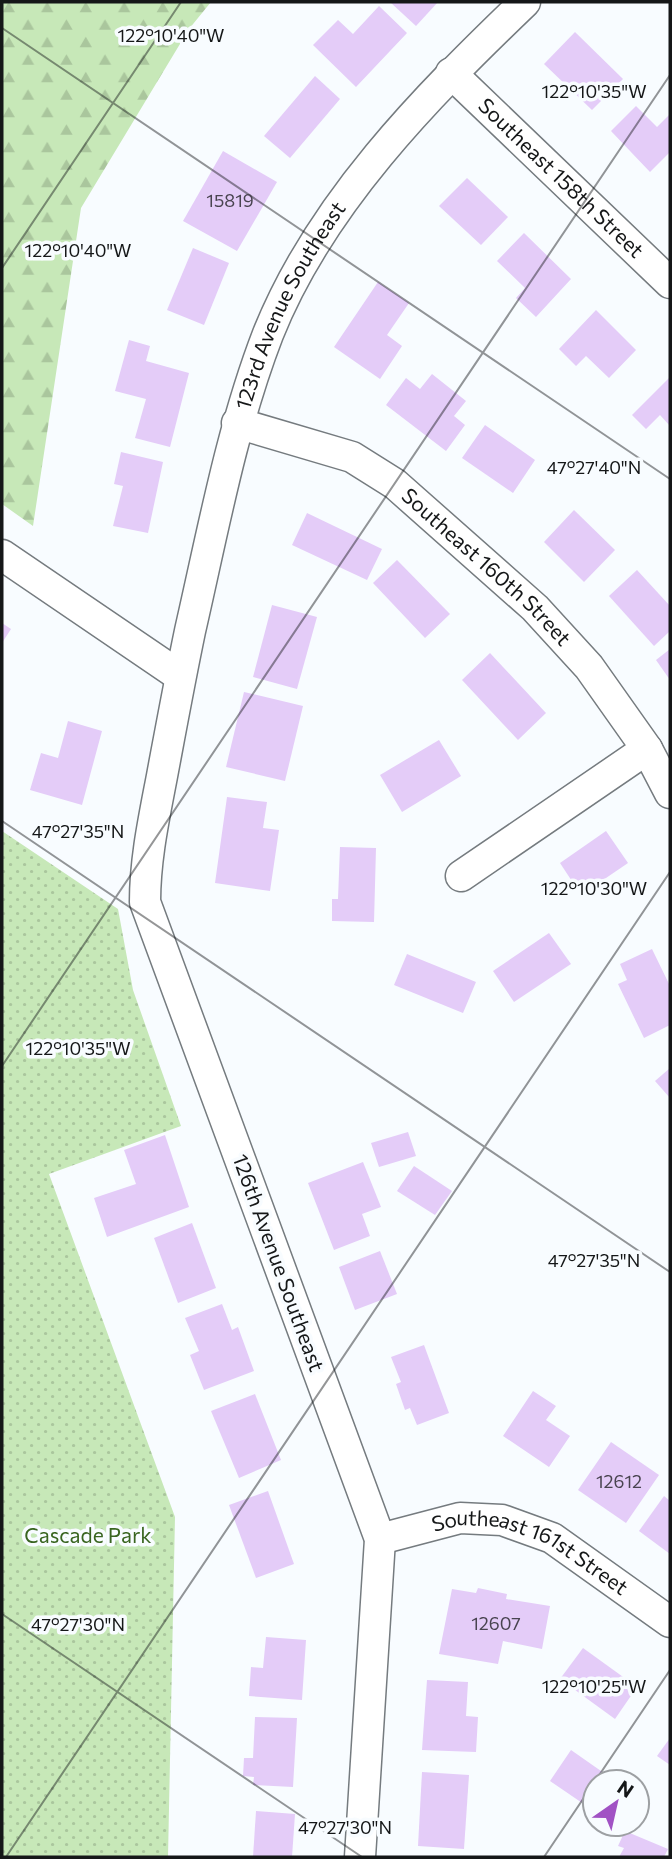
<svg xmlns="http://www.w3.org/2000/svg" width="672" height="1859" font-family="Commissioner,sans-serif">
<defs>
<pattern id="forest-firs" width="22" height="20" patternUnits="userSpaceOnUse" patternTransform="scale(1.75)"><rect width="22" height="20" fill="#c7e8b8"/><path d="M5 1l3.5 6h-7zM16 11l3.5 6h-7z" fill="#aac69d"/></pattern>
<pattern id="park-dots" width="8" height="8" patternUnits="userSpaceOnUse" patternTransform="scale(1.75)"><rect width="8" height="8" fill="#c7e8b8"/><path d="M2 2h.1M6 6h.1" fill="none" stroke="#aac69d" stroke-width="1.8" stroke-linecap="round"/></pattern>
</defs>
<rect width="100%" height="100%" fill="#f8fcff"/>
<path fill="url(#forest-firs)" d="M2 2H211L189 29 81 208 33 526 2 504Z"/>
<path fill="url(#park-dots)" d="M2 831 118 909 133 990 181 1126 49 1174 175 1517 168 1857H2Z"/>
<g fill="#e4ccf8">
<path d="M390 2H438L416 26Z"/>
<path d="M379 6 407 33 356 87 313 45 338 20 353 34Z"/>
<path d="M575 32 623 79 592 110 544 64Z"/>
<path d="M315 76 340 99 290 158 264 136Z"/>
<path d="M636 106 657 127 670 114V152L650 172 611 131Z"/>
<path d="M223 151 277 182 237 251 183 221Z"/>
<path d="M467 178 508 217 481 245 439 206Z"/>
<path d="M524 233 571 279 536 317 516 298 525 288 497 261Z"/>
<path d="M193 248 229 263 204 325 167 310Z"/>
<path d="M378 282 409 303 387 335 402 346 380 379 334 347Z"/>
<path d="M596 310 636 350 609 378 586 356 576 366 559 349Z"/>
<path d="M129 340 150 346 146 361 189 373 170 447 135 438 146 399 115 391Z"/>
<path d="M432 374 466 401 454 416 465 425 446 451 386 405 406 378 420 389Z"/>
<path d="M670 377V426L660 415 646 429 632 415Z"/>
<path d="M485 425 535 460 513 493 462 458Z"/>
<path d="M121 452 163 462 148 533 113 526 123 486 114 484Z"/>
<path d="M574 510 615 550 584 582 544 542Z"/>
<path d="M307 513 382 549 367 580 292 545Z"/>
<path d="M397 560 450 614 425 638 373 583Z"/>
<path d="M637 570 670 606V631L654 646 609 596Z"/>
<path d="M272 605 317 617 297 689 253 677Z"/>
<path d="M2 623 11 629 2 643Z"/>
<path d="M670 649V680L656 660Z"/>
<path d="M490 653 546 713 518 740 462 680Z"/>
<path d="M244 692 303 706 285 781 226 767Z"/>
<path d="M68 721 102 731 82 805 30 790 41 753 58 758Z"/>
<path d="M439 740 461 776 402 812 380 775Z"/>
<path d="M227 797 267 802 263 828 279 830 270 891 215 883Z"/>
<path d="M606 831 628 863 581 895 560 863Z"/>
<path d="M340 847 376 848 374 922 332 921V899H338Z"/>
<path d="M549 933 571 964 514 1002 493 971Z"/>
<path d="M652 949 670 986V1025L644 1038 618 984 627 980 620 964Z"/>
<path d="M407 954 476 982 463 1013 394 985Z"/>
<path d="M670 1068V1098L655 1081Z"/>
<path d="M408 1132 416 1156 379 1167 371 1143Z"/>
<path d="M165 1135 189 1207 107 1237 94 1198 136 1184 124 1150Z"/>
<path d="M363 1162 381 1207 362 1214 370 1236 334 1250 308 1183Z"/>
<path d="M414 1166 452 1191 435 1215 397 1191Z"/>
<path d="M192 1223 216 1288 178 1303 154 1238Z"/>
<path d="M380 1251 397 1294 355 1310 339 1267Z"/>
<path d="M222 1304 232 1330 238 1327 254 1371 204 1390 190 1355 199 1351 185 1318Z"/>
<path d="M424 1345 449 1413 417 1425 410 1408 405 1410 396 1384 401 1382 391 1357Z"/>
<path d="M533 1391 556 1406 546 1420 570 1436 549 1467 503 1436Z"/>
<path d="M255 1394 281 1460 239 1478 211 1411Z"/>
<path d="M611 1442 659 1475 626 1523 578 1490Z"/>
<path d="M268 1491 294 1564 256 1578 229 1505Z"/>
<path d="M664 1496 670 1501V1554L639 1531Z"/>
<path d="M478 1588 507 1594 506 1599 550 1606 542 1649 503 1641 498 1664 439 1654 452 1589 476 1593Z"/>
<path d="M266 1637 306 1640 302 1700 249 1696 251 1667 263 1668Z"/>
<path d="M583 1648 637 1687 615 1719 560 1679Z"/>
<path d="M427 1680 468 1682 466 1716 478 1717 476 1752 422 1750Z"/>
<path d="M255 1717 297 1718 293 1787 253 1785 254 1777 243 1776 244 1758H253Z"/>
<path d="M670 1738V1765L657 1756Z"/>
<path d="M571 1750 611 1778 609 1782H595V1802L591 1809 550 1781Z"/>
<path d="M422 1772 469 1775 464 1849 418 1846Z"/>
<path d="M256 1811 295 1814 292 1857H253Z"/>
<path d="M625 1831 668 1849 664 1857H619L624 1848 618 1846Z"/>
</g>
<g fill="none" stroke-linecap="round" stroke-linejoin="round">
<defs>
<g id="minor">
<path id="s1" d="M451 73 670 283"/>
<path id="s2" d="M237 423 352 457 395 484 535 608 589 667 647 749 670 793"/>
<path d="M2 555 180 676"/>
<path d="M461 876 647 749"/>
<path id="s3" d="M380 1539 460 1518 502 1520 552 1538 670 1622"/>
<path id="s4" d="M360 1857 380 1539 145 902C145 859 154 818 162 776 171 728 180 679 190 631 213 531 231 430 268 334 320 204 425 98 525 2"/>
</g>
</defs>
<use href="#minor" stroke="#757b7f" stroke-width="33"/>
<use href="#minor" stroke="#fff" stroke-width="30"/>
</g>
<path fill="none" stroke="#151718" stroke-width="2" stroke-opacity="0.45" d="M2 28 670 479M2 268 181 2M2 821 670 1272M2 1066 670 75M2 1614 362 1857M6 1857 670 872M544 1857 670 1670"/>
<g text-anchor="middle" stroke-width="7" stroke-linejoin="round" paint-order="stroke">
<g font-size="18" fill="#494450">
<text x="230" y="207">15819</text>
<text x="619" y="1488">12612</text>
<text x="496" y="1630">12607</text>
</g>
<g font-size="21" fill="#151718" stroke="#f8fcff">
<text dy="7" stroke="none"><textPath href="#s1" startOffset="152">Southeast 158th Street</textPath></text>
<text dy="7" stroke="none"><textPath href="#s4" startOffset="1615">123rd Avenue Southeast</textPath></text>
<text dy="7" stroke="none"><textPath href="#s2" startOffset="294">Southeast 160th Street</textPath></text>
<text transform="translate(278 1263) rotate(70)" y="7">126th Avenue Southeast</text>
<text dy="7" stroke="none"><textPath href="#s3" startOffset="161">Southeast 161st Street</textPath></text>
</g>
<g font-size="21" fill="#396520" stroke="#f8fcff">
<text x="88" y="1543">Cascade Park</text>
</g>
</g>
<g font-size="18" text-anchor="middle" fill="#151718" stroke="#f8fcff" stroke-width="7" stroke-linejoin="round" paint-order="stroke">
<text x="171" y="42">122°10'40"W</text>
<text x="594" y="98">122°10'35"W</text>
<text x="78" y="257">122°10'40"W</text>
<text x="594" y="474">47°27'40"N</text>
<text x="78" y="838">47°27'35"N</text>
<text x="594" y="895">122°10'30"W</text>
<text x="78" y="1055">122°10'35"W</text>
<text x="594" y="1267">47°27'35"N</text>
<text x="78" y="1631">47°27'30"N</text>
<text x="594" y="1693">122°10'25"W</text>
<text x="345" y="1834">47°27'30"N</text>
</g>
<rect width="672" height="1859" fill="none" stroke="#151718" stroke-width="7"/>
<g transform="translate(616 1803) rotate(34)"><circle r="33" fill="#f8fcff" stroke="#9da0a3" stroke-width="2"/>
<path d="M0-5L12 26L0 18L-12 26Z" fill="#a152c4"/>
<text y="-10" font-size="19" font-weight="bold" text-anchor="middle" fill="#151718">N</text>
</g>
</svg>
